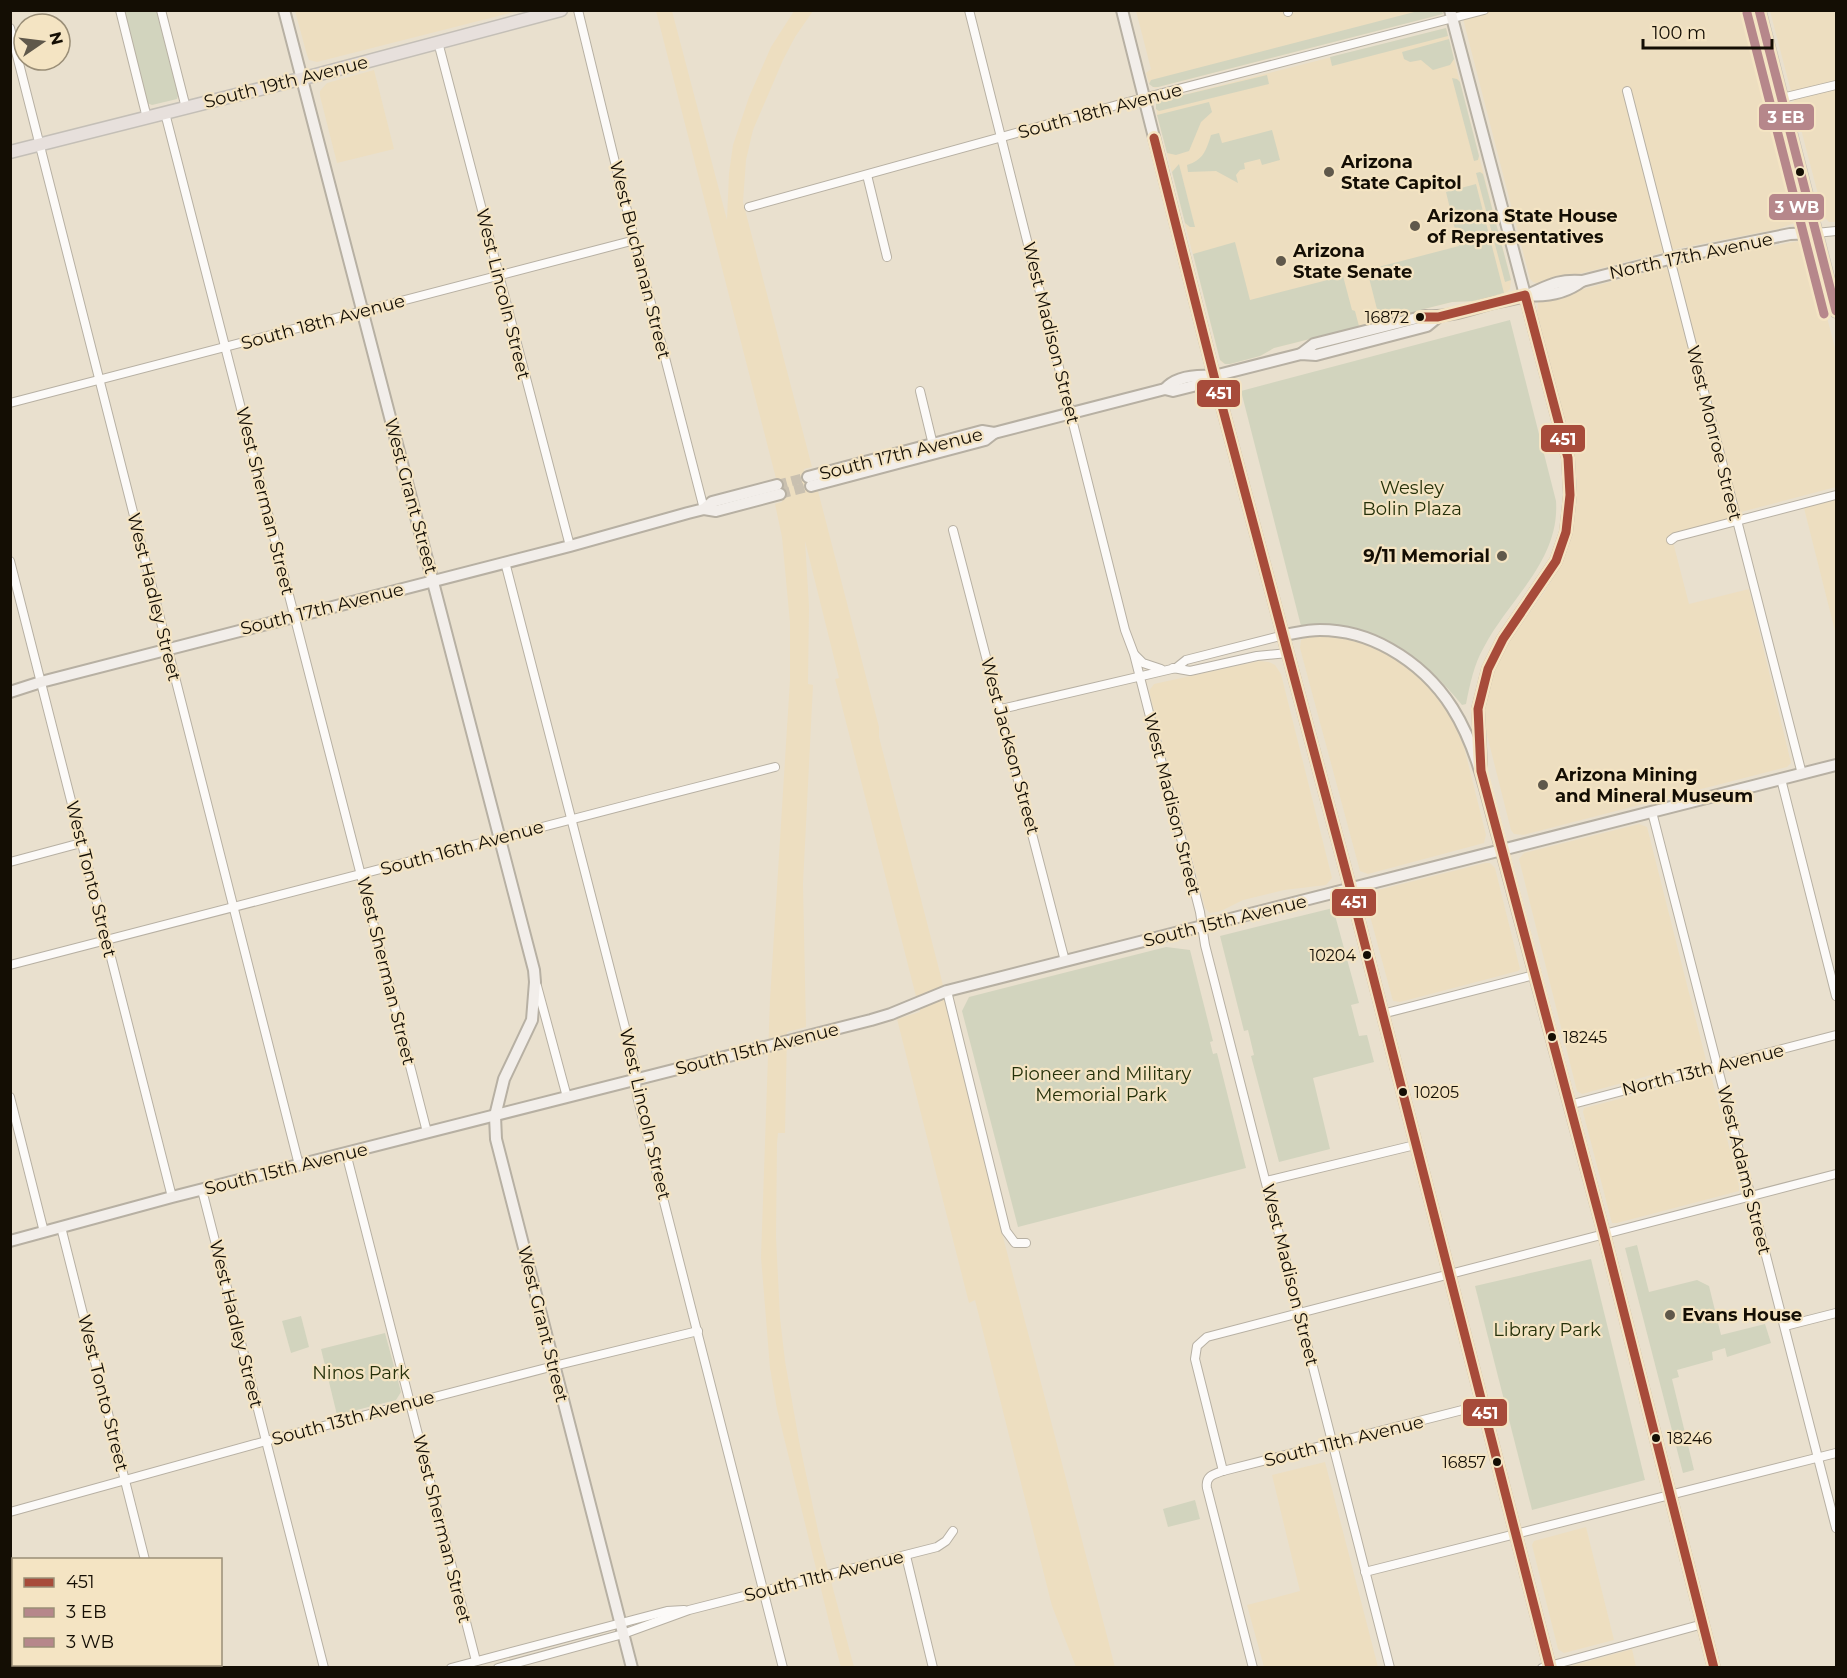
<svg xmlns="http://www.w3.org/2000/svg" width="1847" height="1678" font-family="Montserrat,sans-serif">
<rect width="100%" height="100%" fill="#e9e0ce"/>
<g fill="#eddec0">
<path d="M1442 10 1443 14 1155 88 1149 83 1146 73 1151 69 1136 11Z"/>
<path d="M295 11V10L518 11 317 62 309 60 307 55Z"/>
<path d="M656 11H672L727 220 729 173 733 145 749 97 771 47 794 11H813L795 37 783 60 753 130 746 160 743 202 812 467 804 469 811 493 818 491 879 727V737L940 973 1002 1233 1115 1667H1076L1052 1606 975 1300 969 1303 897 1019 920 1012 835 679 839 678 805 541 809 606 808 684 813 685 803 884 806 1027 787 1032 785 1133H778L777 1143 776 1237 780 1318 785 1361 799 1441 820 1540 854 1667H841L833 1638 777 1409 770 1368 761 1257 770 999 790 680V623L782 537 775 504 782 502Z"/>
<path d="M1461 11H1746L1800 214 1799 219 1797 222 1778 229 1680 248 1540 284 1533 282 1530 279Z"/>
<path d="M1770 11H1836V222H1829L1824 217Z"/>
<path d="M1446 28 1511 280 1510 289 1507 292 1475 301 1452 302 1424 309 1408 318 1350 329 1274 348 1260 356 1230 364 1223 363 1220 360 1157 115 1156 104 1159 101Z"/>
<path d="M374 70 394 149 337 163 320 96V91L327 83Z"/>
<path d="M1799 241 1808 245 1836 352V487L1730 515 1732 526 1673 542 1689 604 1749 589 1791 763 1787 767 1523 835 1514 834 1511 830 1486 731 1485 711 1489 688 1497 665 1509 642 1548 587 1561 563 1571 539 1575 515 1577 487 1575 459 1537 313 1538 303 1541 300 1675 265Z"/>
<path d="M1836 499V635L1804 508Z"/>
<path d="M1311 635 1338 637 1371 645 1399 659 1433 689 1448 710 1464 747 1486 835 1484 843 1368 874 1360 871 1300 648 1301 640Z"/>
<path d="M1259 661 1269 662 1275 665 1281 674 1332 878 1326 885 1284 890 1243 900 1221 911 1210 913 1205 908 1149 691 1154 684Z"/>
<path d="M1639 824 1647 827 1706 1060 1582 1094 1577 1091 1519 859 1524 853Z"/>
<path d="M1485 863H1490L1495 868 1520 969 1518 971 1400 1002 1393 1001 1366 901V896L1370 892Z"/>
<path d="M1709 1076 1712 1079 1739 1186V1191L1617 1223H1612L1583 1112 1584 1108Z"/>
<path d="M1325 1462 1378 1667H1264L1247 1605 1300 1591 1272 1475Z"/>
<path d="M1586 1527 1614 1640 1564 1653 1558 1649 1532 1545 1534 1541Z"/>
<path d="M1632 1649 1636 1667H1567Z"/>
</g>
<g fill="#d2d4be">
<path d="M1422 10 1442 11 1443 14 1158 87H1153L1149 84 1151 80Z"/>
<path d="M124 11H159L179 93 177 99 152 105 147 103Z"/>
<path d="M1446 28 1448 36 1332 66 1330 57Z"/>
<path d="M1449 39 1454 59 1450 65 1433 70 1421 60 1410 62 1404 59 1402 52Z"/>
<path d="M1267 75 1269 84 1159 111 1156 109V104L1159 101Z"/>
<path d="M1452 78 1457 79 1460 82 1479 156 1478 160 1474 161Z"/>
<path d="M1209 102 1212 112 1201 122 1189 151 1176 155 1167 153 1157 115Z"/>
<path d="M1272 130 1280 160 1262 165 1260 159 1244 163 1245 169 1240 170 1236 175 1238 183 1216 171 1188 172 1187 165C1203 160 1206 151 1211 135L1219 133 1222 143Z"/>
<path d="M1179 164 1195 227H1190L1185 223 1172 172Z"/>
<path d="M1480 172 1483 174 1511 280 1505 282 1476 173Z"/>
<path d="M1476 184 1504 293 1475 301 1452 302 1424 309 1408 318 1379 325 1377 318 1379 317 1367 270 1459 246 1446 192Z"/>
<path d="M1235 242 1250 300 1343 276 1352 310 1355 311 1360 330 1350 329 1274 348 1260 356 1230 364H1225L1220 360 1193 254Z"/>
<path d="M1510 320 1556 501C1560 561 1509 599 1484 647 1474 664 1470 684 1466 704L1462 705C1419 652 1372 619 1301 626L1241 391Z"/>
<path d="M1333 908 1359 1003 1351 1005 1359 1036 1367 1035 1374 1062 1313 1078 1330 1149 1279 1162 1251 1056 1254 1055 1248 1030 1244 1031 1220 936Z"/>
<path d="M1166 947 1190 950 1213 1041 1210 1042 1213 1054 1217 1053 1246 1168 1018 1227 962 1011 969 997Z"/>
<path d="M1637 1245 1649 1292 1697 1280 1709 1286 1721 1335 1765 1324 1771 1343 1727 1357 1725 1348 1712 1352 1713 1360 1677 1370 1679 1377 1672 1379 1694 1470 1683 1473 1625 1248Z"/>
<path d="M1591 1259 1645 1480 1532 1510 1475 1286Z"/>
<path d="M301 1316 309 1347 291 1353 282 1321Z"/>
<path d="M385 1333 401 1392 396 1400 337 1415 321 1349Z"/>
<path d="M1195 1500 1200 1519 1168 1527 1163 1509Z"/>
</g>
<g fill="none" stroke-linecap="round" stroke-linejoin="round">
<g stroke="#c9c0b0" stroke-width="10" stroke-dasharray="10 5" stroke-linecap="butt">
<path d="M777 485 808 477"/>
<path d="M780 494 811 486"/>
</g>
<defs>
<g id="street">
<path d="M120 10 147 118"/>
<path d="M161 10 186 108"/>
<path d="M578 10 621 187 704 509"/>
<path d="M969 10 1125 630 1134 654 1200 912 1205 945 1390 1668"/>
<path d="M1288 10V12"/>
<path d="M10 28 299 1165"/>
<path d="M438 42 570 546"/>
<path d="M1627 91 1802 774"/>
<path d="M1782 98 1836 85"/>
<path d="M165 113 427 1132"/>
<path d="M867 175 887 257"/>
<path d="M749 207 1128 102 1484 10"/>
<path d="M1816 233 1836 231"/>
<path d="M920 391 934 449"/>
<path d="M10 403 635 240"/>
<path d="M953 530 1065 961"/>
<path d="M1671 540 1675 537 1836 495"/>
<path d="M10 561 172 1197"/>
<path d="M505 562 635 1066 637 1096 783 1668"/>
<path d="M1135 655 1143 663 1161 669"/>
<path d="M1173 668 1190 671 1257 656 1288 653"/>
<path d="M1001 709 1176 668 1186 660 1284 635"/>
<path d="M1781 779 1836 996"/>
<path d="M1652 812 1836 1528"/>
<path d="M10 862 81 843"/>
<path d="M10 965C266 900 520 832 775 767"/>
<path d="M537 986 567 1097"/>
<path d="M947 991 1006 1231 1015 1243H1026"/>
<path d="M1382 1014 1534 975"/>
<path d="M10 1097 44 1232"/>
<path d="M1569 1105 1836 1035"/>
<path d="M346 1153 476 1661"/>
<path d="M1266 1181 1415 1145"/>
<path d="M202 1190 324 1668"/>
<path d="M61 1227 145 1560"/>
<path d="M1785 1326 1836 1313"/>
<path d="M1223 1471 1195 1359 1197 1346 1207 1337 1836 1174"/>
<path d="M10 1512 266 1441 554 1366 698 1331"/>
<path d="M906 1556 933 1668"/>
<path d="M1365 1572 1836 1453"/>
<path d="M10 1655 14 1654"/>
<path d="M172 1664 173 1668"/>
<path d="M451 1668 667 1611 684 1610"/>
<path d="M498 1668 623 1634 689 1610 937 1547 946 1541 953 1531"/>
<path d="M1253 1668 1207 1488C1205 1476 1214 1474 1223 1471L1482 1405"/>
<path d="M1542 1668 1703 1624"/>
</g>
<g id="secondary">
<path d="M284 10 534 970 535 982 532 1020 504 1079 495 1116 496 1139 632 1668"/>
<path d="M1122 10 1214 376 1354 902 1550 1668"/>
<path d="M1450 10 1568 458 1570 495 1566 532 1556 561 1503 639 1488 669 1478 709 1481 765"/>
<path d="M1525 295C1546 297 1565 294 1582 281"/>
<path d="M1301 354 1314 344 1425 316C1448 318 1471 309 1493 303 1503 301 1515 299 1525 296 1547 287 1556 279 1582 281L1681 256 1790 234 1816 233"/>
<path d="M1165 389C1176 376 1197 375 1213 376"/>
<path d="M808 477 982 431 994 433 1165 389 1173 391 1201 384 1214 376 1301 354 1316 355 1427 326 1438 317"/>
<path d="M811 486 985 440 994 433"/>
<path d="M704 509 712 502 777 485"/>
<path d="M1284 635C1296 633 1308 630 1320 630 1344 630 1369 637 1390 649 1445 680 1469 728 1485 788L1604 1234 1714 1668"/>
<path d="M10 692 41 682 570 546 688 513 704 509 716 511 780 494"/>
<path d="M10 1241 172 1197 871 1020 891 1014 947 991 1836 765"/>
<path d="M10 1635 14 1647"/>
<path d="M18 1664 19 1668"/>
</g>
<g id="primary">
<path d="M1759 10 1836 311"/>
<path d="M10 152 316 75 561 10"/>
</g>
</defs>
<use href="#street" stroke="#b7b0a3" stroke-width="10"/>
<use href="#secondary" stroke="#b7b0a3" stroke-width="14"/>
<use href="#primary" stroke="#c4bfb7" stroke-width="15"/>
<use href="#street" stroke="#fcfaf8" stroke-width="8"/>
<use href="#secondary" stroke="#f2eeea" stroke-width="10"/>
<use href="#primary" stroke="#e7e0dc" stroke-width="12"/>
<defs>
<g id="bus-1">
<path d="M1154 138 1214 376 1354 902 1550 1668"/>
<path d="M1420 317H1438L1525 295 1568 458 1570 495 1566 532 1556 561 1503 639 1488 669 1478 709 1481 771 1604 1234 1714 1668"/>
</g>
<path id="bus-2" d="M1759 10 1836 311"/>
<path id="bus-3" d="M1747 13 1824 314"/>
</defs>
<use href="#bus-1" stroke="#f4e4c3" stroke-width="14"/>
<use href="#bus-2" stroke="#f4e4c3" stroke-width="14"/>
<use href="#bus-3" stroke="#f4e4c3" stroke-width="14"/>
<use href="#bus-1" stroke="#a74b3a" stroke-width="9"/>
<use href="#bus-2" stroke="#b6878b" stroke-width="9"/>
<use href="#bus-3" stroke="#b6878b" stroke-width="9"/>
</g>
<g fill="#5f584b" stroke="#f4e4c3" stroke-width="2">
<circle cx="1329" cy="172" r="6"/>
<circle cx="1415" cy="226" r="6"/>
<circle cx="1281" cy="261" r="6"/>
<circle cx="1502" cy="556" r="6"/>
<circle cx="1543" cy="785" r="6"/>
<circle cx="1670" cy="1315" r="6"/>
</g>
<g fill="#140e04" stroke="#f4e4c3" stroke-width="2">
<circle cx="1800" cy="172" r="5"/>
<circle cx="1420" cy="317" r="5"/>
<circle cx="1367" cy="955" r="5"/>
<circle cx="1552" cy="1037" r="5"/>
<circle cx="1403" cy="1092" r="5"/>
<circle cx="1656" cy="1438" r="5"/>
<circle cx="1497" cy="1462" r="5"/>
</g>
<g text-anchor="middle" stroke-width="4.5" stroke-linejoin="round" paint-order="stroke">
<g font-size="16" fill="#140e04" stroke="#f4e4c3" text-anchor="end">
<text x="1409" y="323">16872</text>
<text x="1356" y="961">10204</text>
<text x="1563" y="1043" text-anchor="start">18245</text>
<text x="1414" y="1098" text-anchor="start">10205</text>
<text x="1667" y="1444" text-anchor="start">18246</text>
<text x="1486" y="1468">16857</text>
</g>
<g font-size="18" fill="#140e04" stroke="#f4e4c3">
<text transform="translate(286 82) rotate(-14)" y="6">South 19th Avenue</text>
<text transform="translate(1100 111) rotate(-15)" y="6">South 18th Avenue</text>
<text transform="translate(1691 256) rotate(-12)" y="6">North 17th Avenue</text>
<text transform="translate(640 260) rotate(76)" y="6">West Buchanan Street</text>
<text transform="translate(503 294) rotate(76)" y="6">West Lincoln Street</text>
<text transform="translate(323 322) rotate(-15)" y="6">South 18th Avenue</text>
<text transform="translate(1051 333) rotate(76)" y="6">West Madison Street</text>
<text transform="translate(1714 433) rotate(76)" y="6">West Monroe Street</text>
<text transform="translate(901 454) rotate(-14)" y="6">South 17th Avenue</text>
<text transform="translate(411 496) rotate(75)" y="6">West Grant Street</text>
<text transform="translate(265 501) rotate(76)" y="6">West Sherman Street</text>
<text transform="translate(154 597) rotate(76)" y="6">West Hadley Street</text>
<text transform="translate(322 609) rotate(-14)" y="6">South 17th Avenue</text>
<text transform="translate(1010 746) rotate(75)" y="6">West Jackson Street</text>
<text transform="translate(1172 804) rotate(76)" y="6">West Madison Street</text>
<text transform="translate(462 848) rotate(-15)" y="6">South 16th Avenue</text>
<text transform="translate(91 879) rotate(76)" y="6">West Tonto Street</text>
<text transform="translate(1225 921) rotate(-14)" y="6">South 15th Avenue</text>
<text transform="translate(386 971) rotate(76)" y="6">West Sherman Street</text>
<text transform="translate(757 1049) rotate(-14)" y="6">South 15th Avenue</text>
<text transform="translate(1703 1070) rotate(-14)" y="6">North 13th Avenue</text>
<text transform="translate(645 1114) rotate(77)" y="6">West Lincoln Street</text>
<text transform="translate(286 1169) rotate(-14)" y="6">South 15th Avenue</text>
<text transform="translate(1744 1170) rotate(76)" y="6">West Adams Street</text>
<text transform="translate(1290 1275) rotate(76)" y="6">West Madison Street</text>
<text transform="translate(236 1324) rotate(76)" y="6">West Hadley Street</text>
<text transform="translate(543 1324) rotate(76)" y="6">West Grant Street</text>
<text transform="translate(103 1393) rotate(76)" y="6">West Tonto Street</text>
<text transform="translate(353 1418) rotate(-15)" y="6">South 13th Avenue</text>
<text transform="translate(1344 1441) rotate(-14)" y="6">South 11th Avenue</text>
<text transform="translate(442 1529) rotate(76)" y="6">West Sherman Street</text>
<text transform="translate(824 1576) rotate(-14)" y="6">South 11th Avenue</text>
</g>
<g font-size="18" font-weight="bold" fill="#140e04" stroke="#f4e4c3" text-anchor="start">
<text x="1341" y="168">Arizona<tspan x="1341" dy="21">State Capitol</tspan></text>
<text x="1427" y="222">Arizona State House<tspan x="1427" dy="21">of Representatives</tspan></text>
<text x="1293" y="257">Arizona<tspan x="1293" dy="21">State Senate</tspan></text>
<text x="1490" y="562" text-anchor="end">9/11 Memorial</text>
<text x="1555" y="781">Arizona Mining<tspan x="1555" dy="21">and Mineral Museum</tspan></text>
<text x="1682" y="1321">Evans House</text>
</g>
<g font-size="18" fill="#243009" stroke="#f4e4c3">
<text x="1412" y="494">Wesley<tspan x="1412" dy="21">Bolin Plaza</tspan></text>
<text x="1101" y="1080">Pioneer and Military<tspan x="1101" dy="21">Memorial Park</tspan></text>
<text x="1547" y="1336">Library Park</text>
<text x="361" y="1379">Ninos Park</text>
</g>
</g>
<g stroke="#f4e4c3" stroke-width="2">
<rect x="1758" y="103" width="57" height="28" rx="6" fill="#b6878b"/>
<rect x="1768" y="193" width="57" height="28" rx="6" fill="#b6878b"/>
<rect x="1196" y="379" width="45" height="29" rx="6" fill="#a74b3a"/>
<rect x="1540" y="424" width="46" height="29" rx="6" fill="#a74b3a"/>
<rect x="1331" y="888" width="46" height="29" rx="6" fill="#a74b3a"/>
<rect x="1462" y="1398" width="46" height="29" rx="6" fill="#a74b3a"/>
</g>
<g font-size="16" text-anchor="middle" font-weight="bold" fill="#fff">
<text x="1786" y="123">3 EB</text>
<text x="1797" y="213">3 WB</text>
<text x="1219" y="399">451</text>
<text x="1563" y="445">451</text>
<text x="1354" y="908">451</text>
<text x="1485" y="1419">451</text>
</g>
<rect width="1847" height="1678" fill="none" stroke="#140e04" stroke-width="24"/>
<rect x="12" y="1558" width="210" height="108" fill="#f4e4c3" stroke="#9a8e77" stroke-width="1.5"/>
<rect x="24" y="1578" width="30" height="9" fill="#a74b3a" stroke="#9a8e77" stroke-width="1.5"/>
<text x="66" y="1588" font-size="18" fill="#140e04">451</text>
<rect x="24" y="1608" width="30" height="9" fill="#b6878b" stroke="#9a8e77" stroke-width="1.5"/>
<text x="66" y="1618" font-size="18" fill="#140e04">3 EB</text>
<rect x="24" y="1638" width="30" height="9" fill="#b6878b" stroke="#9a8e77" stroke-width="1.5"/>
<text x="66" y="1648" font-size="18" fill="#140e04">3 WB</text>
<g transform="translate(42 42) rotate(76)"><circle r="28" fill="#f4e4c3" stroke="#9a8e77" stroke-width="1.5"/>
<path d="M0-4.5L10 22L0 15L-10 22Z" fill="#5f584b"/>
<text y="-9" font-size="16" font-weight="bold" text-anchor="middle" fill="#140e04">N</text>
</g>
<path d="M1643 39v9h129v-9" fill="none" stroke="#140e04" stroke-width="3"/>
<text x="1652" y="39" font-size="18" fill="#140e04" stroke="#f4e4c3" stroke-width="4.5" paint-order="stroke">100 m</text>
</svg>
